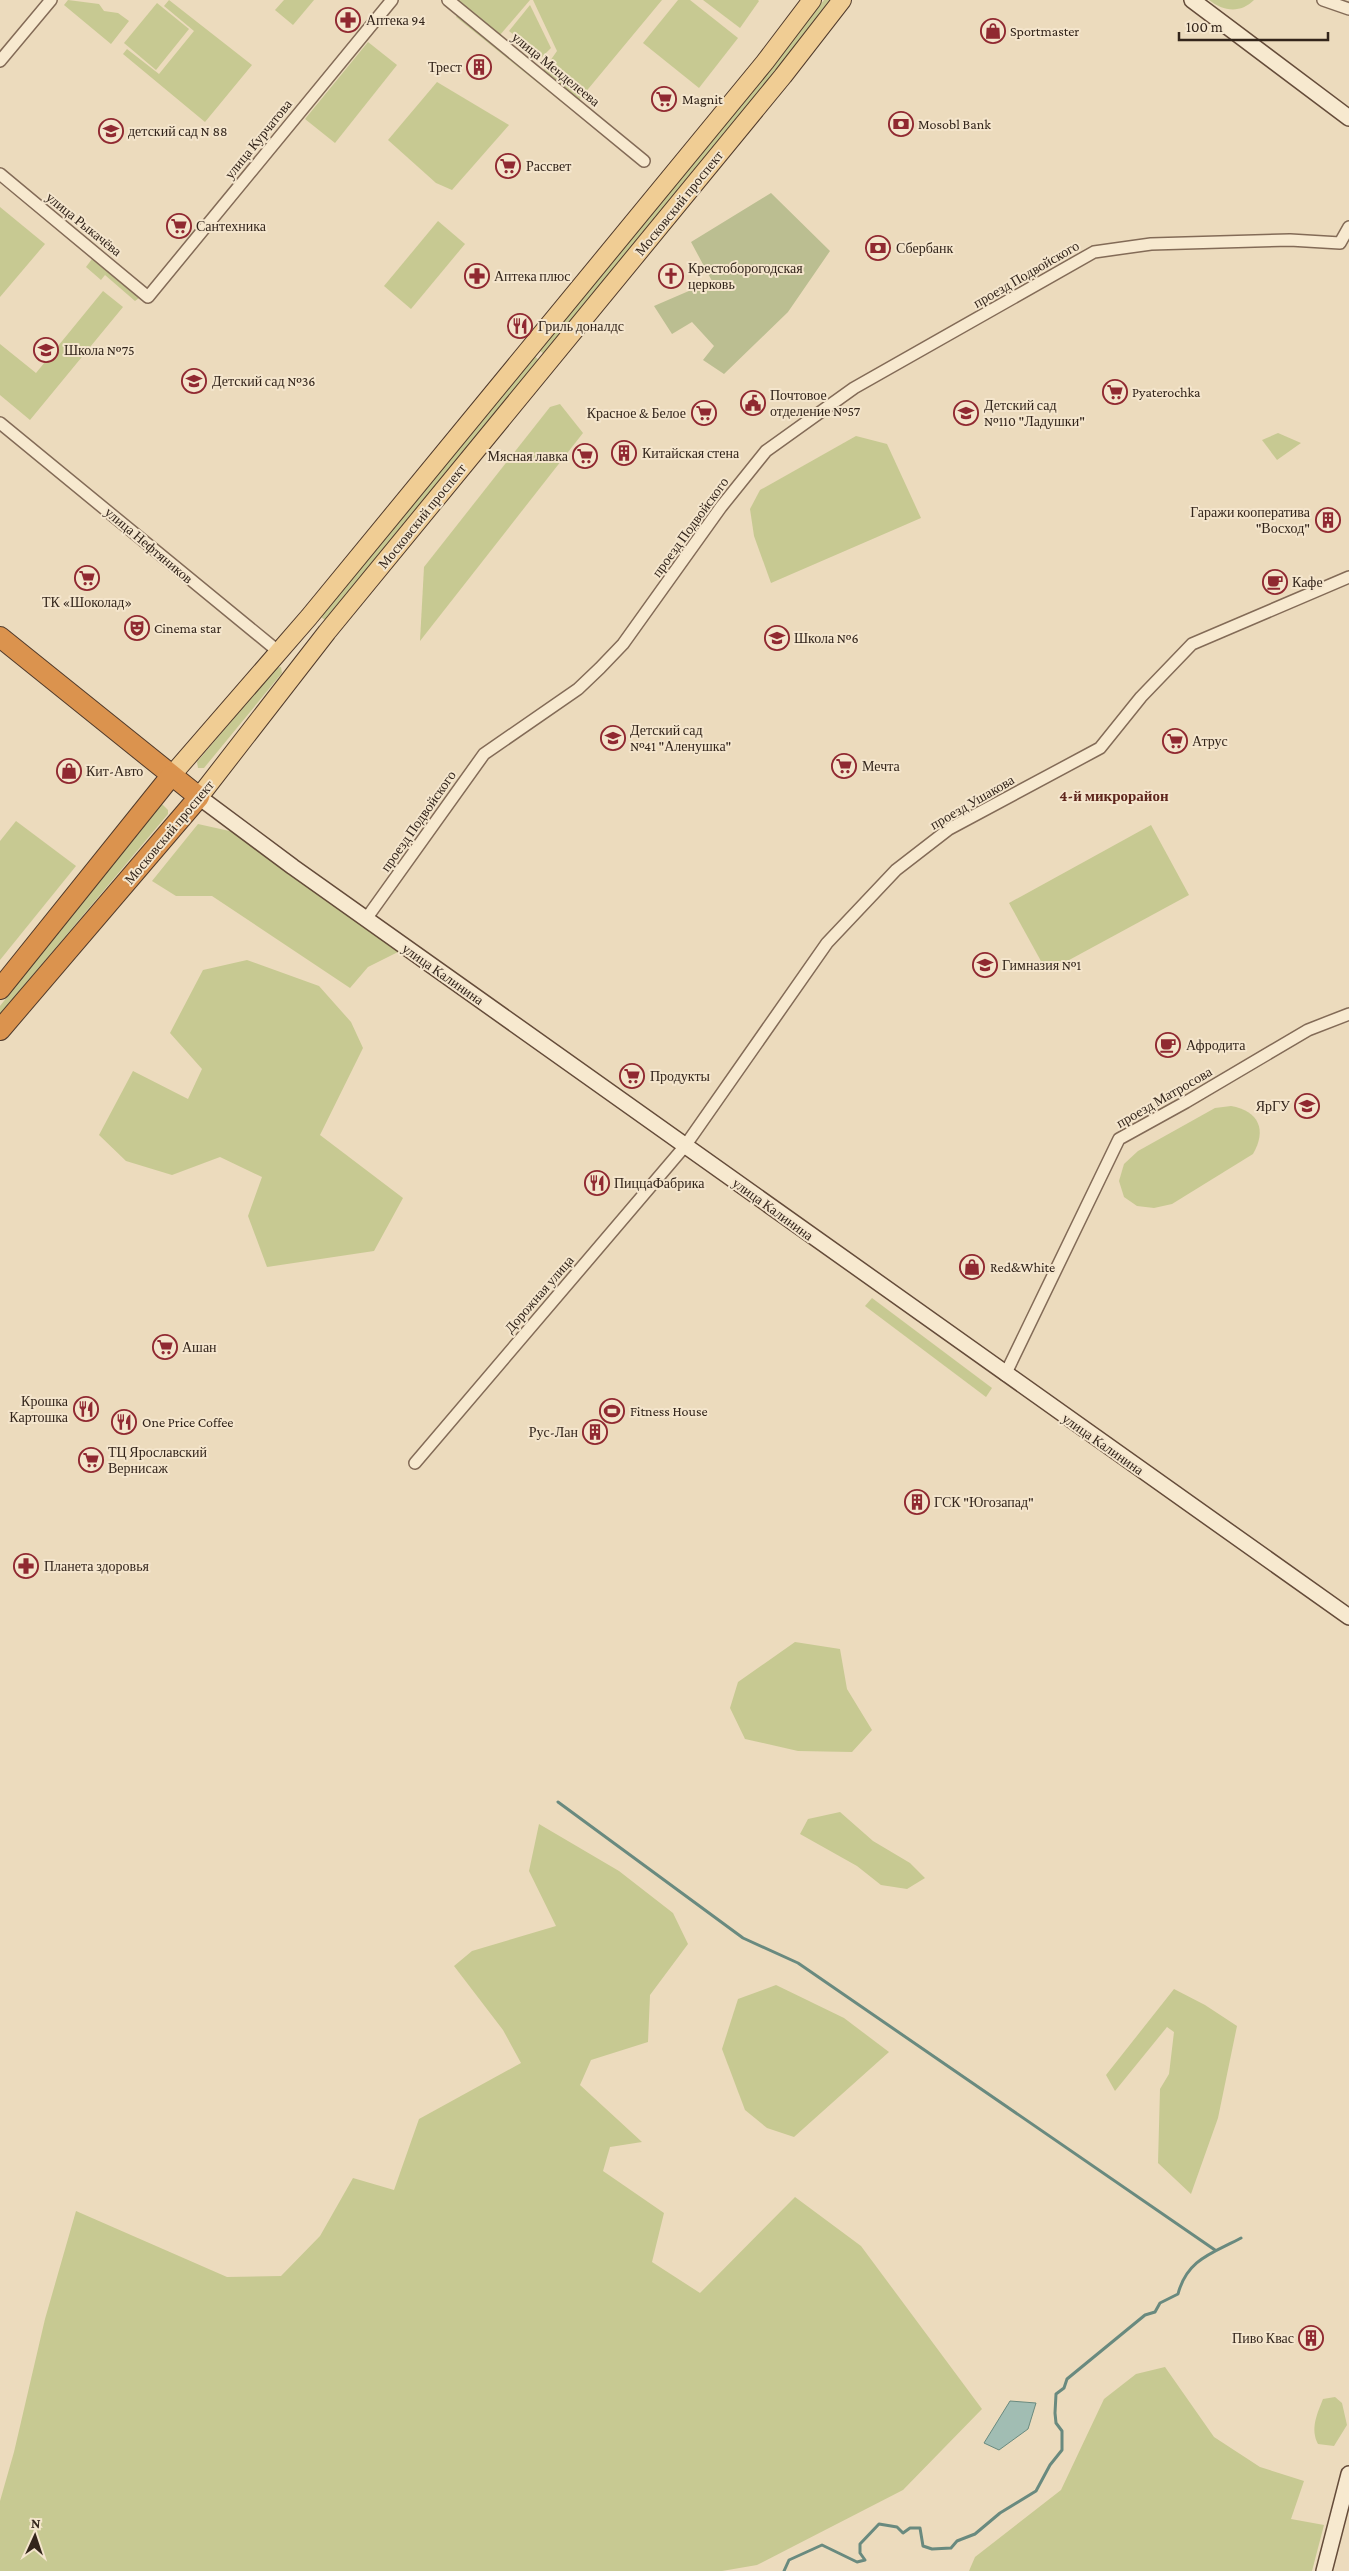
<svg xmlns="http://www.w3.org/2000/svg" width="1349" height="2571" font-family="'Crimson Pro',serif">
<rect width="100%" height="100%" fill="#ecdbbd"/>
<g fill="#c7c992">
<path d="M68 0 99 4 104 11 118 13 129 21 111 44 64 5Z"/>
<path d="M169 0 252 65 205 122 123 54 127 49 159 74 194 31 164 6Z"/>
<path d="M284 0H314L293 25 275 10Z"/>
<path d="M457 0H530L500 35Z"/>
<path d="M533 0H662L579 100 543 71 557 51Z"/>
<path d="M678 0H690L738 38 699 88 643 43Z"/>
<path d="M703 0H758L759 1 740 28Z"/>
<path d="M824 0H831L776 71 544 354 539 350 772 67Z"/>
<path d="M1209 0H1254C1240 14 1223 11 1209 0Z"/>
<path d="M157 3 189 29 156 70 124 43Z"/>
<path d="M530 5 551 48 542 57 509 31Z"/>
<path d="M458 14 566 101 564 104 456 17Z"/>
<path d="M368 42 397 65 335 143 305 119Z"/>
<path d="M437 82 509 125 452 190 436 183 388 140Z"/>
<path d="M0 207 45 244 0 297Z"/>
<path d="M438 221 465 244 411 309 384 286Z"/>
<path d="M92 259 139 298 135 301 105 275 101 280 86 267Z"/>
<path d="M103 291 123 307 30 420 0 395V344L36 373Z"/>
<path d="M534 356 539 360 325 620 321 617Z"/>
<path d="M560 404 583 433 420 641 424 567 550 407Z"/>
<path d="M1278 433 1301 443 1277 460 1262 440Z"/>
<path d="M856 436 887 444 921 518 771 583 754 536 750 509 760 490Z"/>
<path d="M281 667 282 673 204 768H198L197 762 276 668Z"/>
<path d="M162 804 168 810V814L163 820 0 1014V1006L152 813Z"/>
<path d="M16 821 76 866 0 960V841Z"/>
<path d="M198 824 234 832 400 951 368 967 350 988 212 896H176L152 881Z"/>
<path d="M1151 825 1189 895 1047 972 1009 903Z"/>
<path d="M247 960 319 986 351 1022 363 1048 320 1135 403 1198 374 1251 267 1267 248 1216 262 1177 220 1157 172 1175 126 1161 99 1135 133 1071 188 1099 202 1069 170 1033 203 970Z"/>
<path d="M1231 1106C1259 1111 1267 1130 1253 1154L1172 1204 1154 1208 1137 1206 1124 1197 1119 1181 1124 1164 1138 1151 1215 1108Z"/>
<path d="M872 1298 992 1388 986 1397 865 1306Z"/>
<path d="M795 1642 840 1649 847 1689 872 1730 852 1752 798 1751 745 1739 730 1708 738 1682Z"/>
<path d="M840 1812 873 1841 910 1863 925 1878 907 1889 881 1885 857 1866 800 1834 808 1819Z"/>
<path d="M539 1824 619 1871 673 1913 688 1944 650 1995 648 2042 591 2060 580 2085 642 2142 610 2147 603 2171 664 2213 652 2262 700 2293 795 2197 861 2246 982 2409 903 2490 757 2565 722 2571H0V2501L14 2452 45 2319 76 2211 227 2277 281 2276 320 2236 353 2178 394 2190 419 2119 521 2063 503 2030 454 1966 472 1951 556 1926 529 1871Z"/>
<path d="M776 1985 844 2018 889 2052 794 2137 767 2128 745 2110 722 2049 738 1999Z"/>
<path d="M1174 1989 1205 2005 1237 2026 1218 2118 1191 2194 1158 2163 1160 2089 1169 2074 1174 2032 1167 2027 1115 2091 1106 2075Z"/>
<path d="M1165 2367 1214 2437 1260 2467 1304 2481 1291 2519 1324 2525 1312 2571H969L975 2557 1061 2490 1104 2399 1136 2374Z"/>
<path d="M1335 2397 1342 2403 1347 2425 1334 2446 1318 2444C1310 2429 1317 2414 1323 2399Z"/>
</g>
<path fill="#bbbe91" d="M771 193 830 251 788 312 724 374 703 360 714 346 692 322 672 334 654 306 712 281 691 242Z"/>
<path fill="#a1bdb3" stroke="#698a7f" d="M1010 2401 1036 2403 1028 2429 999 2450 984 2443Z"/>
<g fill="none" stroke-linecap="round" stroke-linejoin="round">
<g stroke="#698a7f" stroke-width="3">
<path d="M558 1802 743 1938 798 1963 1215 2250"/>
<path d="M784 2571 789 2560 822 2545 857 2562 865 2560 860 2553V2544L879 2524 897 2527 903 2533 910 2528H920L923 2546 932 2549 951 2548 957 2541 975 2534 1000 2513 1036 2491 1050 2465 1062 2450V2431L1056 2423 1055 2413 1056 2394 1064 2388 1067 2379 1145 2315 1155 2312 1160 2303 1178 2294C1187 2259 1213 2253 1241 2238"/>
</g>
<defs>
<g id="street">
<path d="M448 0 644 161"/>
<path d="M1323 0 1349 9"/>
<path d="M0 61 51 0"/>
<path d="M0 174 148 297 392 0"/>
<path d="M0 423 279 652"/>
<path d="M366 919 484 754 578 689 600 668 623 644 721 507 766 451 854 388 1094 252 1151 244 1290 240 1340 243 1349 227"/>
<path d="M1005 1375 1119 1139 1186 1102 1308 1030 1349 1014"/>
<path d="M415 1463 685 1146 827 943 896 870 949 829 1100 748 1141 697 1192 644 1349 577"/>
</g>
<g id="secondary">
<path d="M1192 0 1349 118"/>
<path d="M199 797 293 867 1349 1617"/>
<path d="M1324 2571 1349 2474"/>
</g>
<g id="primary">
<path d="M171 776 309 617 765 62 812 0"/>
<path d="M199 797 327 632 783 76 842 0"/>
</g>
<g id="highway">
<path d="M0 637 199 797 0 1030"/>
<path d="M0 989 171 776"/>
</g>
</defs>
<use href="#street" stroke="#836b57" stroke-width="14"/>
<use href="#secondary" stroke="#654c3a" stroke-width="18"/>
<use href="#primary" stroke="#503a2b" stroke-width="20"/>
<use href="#highway" stroke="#503a2b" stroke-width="22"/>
<use href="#street" stroke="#f7e9cf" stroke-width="11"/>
<use href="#secondary" stroke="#f7e9cf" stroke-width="15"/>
<use href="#primary" stroke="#f0cd94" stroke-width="18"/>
<use href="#highway" stroke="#db934e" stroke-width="20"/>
</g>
<defs>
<symbol id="pharmacy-ring" viewBox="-11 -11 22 22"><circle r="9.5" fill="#f4e5cc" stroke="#902931" stroke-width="1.5"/><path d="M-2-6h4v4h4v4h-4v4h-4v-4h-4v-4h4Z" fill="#902931"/></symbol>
<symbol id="shop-ring" viewBox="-11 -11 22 22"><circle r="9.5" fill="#f4e5cc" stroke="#902931" stroke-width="1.5"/><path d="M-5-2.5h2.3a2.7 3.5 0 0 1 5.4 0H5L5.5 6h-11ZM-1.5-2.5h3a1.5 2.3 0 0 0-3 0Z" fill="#902931"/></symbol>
<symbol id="building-ring" viewBox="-11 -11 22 22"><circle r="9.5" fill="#f4e5cc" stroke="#902931" stroke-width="1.5"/><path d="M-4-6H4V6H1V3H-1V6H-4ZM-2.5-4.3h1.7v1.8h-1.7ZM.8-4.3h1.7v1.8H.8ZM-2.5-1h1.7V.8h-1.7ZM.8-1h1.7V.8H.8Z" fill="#902931"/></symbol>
<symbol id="supermarket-ring" viewBox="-11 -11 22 22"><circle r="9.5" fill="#f4e5cc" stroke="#902931" stroke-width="1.5"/><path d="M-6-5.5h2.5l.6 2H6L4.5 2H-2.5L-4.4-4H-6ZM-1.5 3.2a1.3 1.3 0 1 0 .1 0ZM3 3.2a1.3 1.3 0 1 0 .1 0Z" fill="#902931"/></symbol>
<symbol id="bank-ring" viewBox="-11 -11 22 22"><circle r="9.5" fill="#f4e5cc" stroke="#902931" stroke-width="1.5"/><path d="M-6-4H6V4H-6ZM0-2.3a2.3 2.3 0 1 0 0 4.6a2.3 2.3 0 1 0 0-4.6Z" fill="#902931"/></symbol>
<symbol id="school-ring" viewBox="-11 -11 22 22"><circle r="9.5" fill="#f4e5cc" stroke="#902931" stroke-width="1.5"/><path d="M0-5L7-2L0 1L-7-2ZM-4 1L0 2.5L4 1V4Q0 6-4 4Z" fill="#902931"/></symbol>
<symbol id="church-ring" viewBox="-11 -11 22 22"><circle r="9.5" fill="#f4e5cc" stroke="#902931" stroke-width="1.5"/><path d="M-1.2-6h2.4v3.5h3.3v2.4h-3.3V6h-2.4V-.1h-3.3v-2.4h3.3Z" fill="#902931"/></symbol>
<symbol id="restaurant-ring" viewBox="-11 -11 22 22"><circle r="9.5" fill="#f4e5cc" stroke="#902931" stroke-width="1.5"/><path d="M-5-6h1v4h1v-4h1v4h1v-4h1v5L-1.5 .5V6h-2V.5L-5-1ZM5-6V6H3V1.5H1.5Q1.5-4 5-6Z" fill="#902931"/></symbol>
<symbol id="civic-ring" viewBox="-11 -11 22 22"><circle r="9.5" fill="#f4e5cc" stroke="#902931" stroke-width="1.5"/><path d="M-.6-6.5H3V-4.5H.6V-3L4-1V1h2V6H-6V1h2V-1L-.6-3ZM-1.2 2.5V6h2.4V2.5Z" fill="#902931"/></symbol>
<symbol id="cafe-ring" viewBox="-11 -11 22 22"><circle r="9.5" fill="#f4e5cc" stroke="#902931" stroke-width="1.5"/><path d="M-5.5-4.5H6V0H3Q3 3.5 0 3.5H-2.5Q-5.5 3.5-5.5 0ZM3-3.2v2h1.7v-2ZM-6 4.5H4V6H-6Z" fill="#902931"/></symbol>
<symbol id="theatre-ring" viewBox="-11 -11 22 22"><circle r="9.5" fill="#f4e5cc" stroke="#902931" stroke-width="1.5"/><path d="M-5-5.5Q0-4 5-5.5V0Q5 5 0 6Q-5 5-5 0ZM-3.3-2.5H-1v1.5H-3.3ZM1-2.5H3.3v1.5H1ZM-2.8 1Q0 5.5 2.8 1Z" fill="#902931"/></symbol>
<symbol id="university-ring" viewBox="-11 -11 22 22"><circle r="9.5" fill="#f4e5cc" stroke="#902931" stroke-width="1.5"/><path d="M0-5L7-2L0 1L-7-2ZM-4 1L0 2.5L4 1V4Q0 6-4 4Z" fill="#902931"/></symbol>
<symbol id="stadium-ring" viewBox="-11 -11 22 22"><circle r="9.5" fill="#f4e5cc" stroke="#902931" stroke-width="1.5"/><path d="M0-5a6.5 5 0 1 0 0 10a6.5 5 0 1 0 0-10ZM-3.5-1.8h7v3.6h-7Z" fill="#902931"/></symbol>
</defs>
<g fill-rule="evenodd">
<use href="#pharmacy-ring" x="334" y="6" width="28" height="28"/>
<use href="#shop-ring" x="979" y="17" width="28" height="28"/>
<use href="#building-ring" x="465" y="53" width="28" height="28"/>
<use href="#supermarket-ring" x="650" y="85" width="28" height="28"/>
<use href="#bank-ring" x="887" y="110" width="28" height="28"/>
<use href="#school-ring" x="97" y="117" width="28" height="28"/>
<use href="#supermarket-ring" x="494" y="152" width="28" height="28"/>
<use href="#supermarket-ring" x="165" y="212" width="28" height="28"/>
<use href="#bank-ring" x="864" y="234" width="28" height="28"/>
<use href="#pharmacy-ring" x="463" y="262" width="28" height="28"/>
<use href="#church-ring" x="657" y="262" width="28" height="28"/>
<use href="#restaurant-ring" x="506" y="312" width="28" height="28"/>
<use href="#school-ring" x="32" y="336" width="28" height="28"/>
<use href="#school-ring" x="180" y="367" width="28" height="28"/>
<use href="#supermarket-ring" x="1101" y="378" width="28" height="28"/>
<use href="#civic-ring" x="739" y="389" width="28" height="28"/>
<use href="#supermarket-ring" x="690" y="399" width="28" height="28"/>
<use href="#school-ring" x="952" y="399" width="28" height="28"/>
<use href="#building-ring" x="610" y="439" width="28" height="28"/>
<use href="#supermarket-ring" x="571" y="442" width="28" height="28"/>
<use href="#building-ring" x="1314" y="506" width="28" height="28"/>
<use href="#supermarket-ring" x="73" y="564" width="28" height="28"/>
<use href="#cafe-ring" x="1261" y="568" width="28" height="28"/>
<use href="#theatre-ring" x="123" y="614" width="28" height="28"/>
<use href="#school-ring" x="763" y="624" width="28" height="28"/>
<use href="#school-ring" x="599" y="724" width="28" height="28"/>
<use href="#supermarket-ring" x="1161" y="727" width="28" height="28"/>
<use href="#supermarket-ring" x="830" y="752" width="28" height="28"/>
<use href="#shop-ring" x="55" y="757" width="28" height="28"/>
<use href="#school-ring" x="971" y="951" width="28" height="28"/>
<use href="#cafe-ring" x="1154" y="1031" width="28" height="28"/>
<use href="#supermarket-ring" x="618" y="1062" width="28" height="28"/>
<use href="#university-ring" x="1293" y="1092" width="28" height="28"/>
<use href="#restaurant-ring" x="583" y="1169" width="28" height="28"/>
<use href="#shop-ring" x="958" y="1253" width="28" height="28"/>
<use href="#supermarket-ring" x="151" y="1333" width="28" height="28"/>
<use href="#restaurant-ring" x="72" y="1395" width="28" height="28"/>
<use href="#stadium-ring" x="598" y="1397" width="28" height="28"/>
<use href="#restaurant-ring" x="110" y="1408" width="28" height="28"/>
<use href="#building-ring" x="581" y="1418" width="28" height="28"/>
<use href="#supermarket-ring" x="77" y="1446" width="28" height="28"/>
<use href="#building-ring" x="903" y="1488" width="28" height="28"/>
<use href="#pharmacy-ring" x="12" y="1552" width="28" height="28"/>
<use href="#building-ring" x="1297" y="2324" width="28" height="28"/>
</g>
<g text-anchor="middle" stroke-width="4" stroke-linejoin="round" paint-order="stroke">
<g font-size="14" fill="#33251b" stroke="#f4e5cc" text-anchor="start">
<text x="366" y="25">Аптека 94</text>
<text x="1010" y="36">Sportmaster</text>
<text x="462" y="72" text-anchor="end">Трест</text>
<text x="682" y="104">Magnit</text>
<text x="918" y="129">Mosobl Bank</text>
<text x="128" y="136">детский сад N 88</text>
<text x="526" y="171">Рассвет</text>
<text x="196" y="231">Сантехника</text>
<text x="896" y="253">Сбербанк</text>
<text x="688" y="273">Крестоборогодская<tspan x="688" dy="16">церковь</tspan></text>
<text x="494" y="281">Аптека плюс</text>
<text x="538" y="331">Гриль доналдс</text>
<text x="64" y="355">Школа №75</text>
<text x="212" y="386">Детский сад №36</text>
<text x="1132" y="397">Pyaterochka</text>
<text x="770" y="400">Почтовое<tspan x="770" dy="16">отделение №57</tspan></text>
<text x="984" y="410">Детский сад<tspan x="984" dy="16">№110 "Ладушки"</tspan></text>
<text x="686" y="418" text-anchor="end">Красное &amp; Белое</text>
<text x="642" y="458">Китайская стена</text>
<text x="568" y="461" text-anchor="end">Мясная лавка</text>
<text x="1310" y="517" text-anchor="end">Гаражи кооператива<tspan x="1310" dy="16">"Восход"</tspan></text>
<text x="1292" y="587">Кафе</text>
<text x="87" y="607" text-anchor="middle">ТК «Шоколад»</text>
<text x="154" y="633">Cinema star</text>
<text x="794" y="643">Школа №6</text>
<text x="630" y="735">Детский сад<tspan x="630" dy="16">№41 "Аленушка"</tspan></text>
<text x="1192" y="746">Атрус</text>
<text x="862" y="771">Мечта</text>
<text x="86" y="776">Кит-Авто</text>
<text x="1002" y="970">Гимназия №1</text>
<text x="1186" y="1050">Афродита</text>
<text x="650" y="1081">Продукты</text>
<text x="1290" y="1111" text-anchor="end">ЯрГУ</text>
<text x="614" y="1188">ПиццаФабрика</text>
<text x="990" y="1272">Red&amp;White</text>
<text x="182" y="1352">Ашан</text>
<text x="68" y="1406" text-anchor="end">Крошка<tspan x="68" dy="16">Картошка</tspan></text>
<text x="630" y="1416">Fitness House</text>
<text x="142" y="1427">One Price Coffee</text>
<text x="578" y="1437" text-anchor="end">Рус-Лан</text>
<text x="108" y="1457">ТЦ Ярославский<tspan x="108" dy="16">Вернисаж</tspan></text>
<text x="934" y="1507">ГСК "Югозапад"</text>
<text x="44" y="1571">Планета здоровья</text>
<text x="1294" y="2343" text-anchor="end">Пиво Квас</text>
</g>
<g font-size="14" fill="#33251b" stroke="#f4e5cc">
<text transform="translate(556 69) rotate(39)" y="5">улица Менделеева</text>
<text transform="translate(258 139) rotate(-51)" y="5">улица Курчатова</text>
<text transform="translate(679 203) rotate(-51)" y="5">Московский проспект</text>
<text transform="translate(84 224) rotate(39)" y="5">улица Рыкачёва</text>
<text transform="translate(1026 274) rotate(-30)" y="5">проезд Подвойского</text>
<text transform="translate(422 516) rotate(-51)" y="5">Московский проспект</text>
<text transform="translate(690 527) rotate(-54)" y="5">проезд Подвойского</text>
<text transform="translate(149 545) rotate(40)" y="5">улица Нефтяников</text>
<text transform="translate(972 802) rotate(-30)" y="5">проезд Ушакова</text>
<text transform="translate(418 821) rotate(-55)" y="5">проезд Подвойского</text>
<text transform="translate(169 832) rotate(-50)" y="5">Московский проспект</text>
<text transform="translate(443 974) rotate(35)" y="5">улица Калинина</text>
<text transform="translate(1164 1097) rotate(-30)" y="5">проезд Матросова</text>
<text transform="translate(773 1209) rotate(36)" y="5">улица Калинина</text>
<text transform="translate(539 1294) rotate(-49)" y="5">Дорожная улица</text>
<text transform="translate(1103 1444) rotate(35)" y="5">улица Калинина</text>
</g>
<g font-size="15" font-weight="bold" fill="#5e251c" stroke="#f4e5cc">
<text x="1114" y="801">4-й микрорайон</text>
</g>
</g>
<g transform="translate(35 2536) rotate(3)" stroke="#f4e5cc" stroke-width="4" paint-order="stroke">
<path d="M0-4L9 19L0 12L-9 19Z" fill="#33251b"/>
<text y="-8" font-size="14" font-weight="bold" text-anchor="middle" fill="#33251b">N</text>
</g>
<path d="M1179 32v8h149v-8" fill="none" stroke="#33251b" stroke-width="2.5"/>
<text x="1186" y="32" font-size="15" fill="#33251b" stroke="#f4e5cc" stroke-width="4" paint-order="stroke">100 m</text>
</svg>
